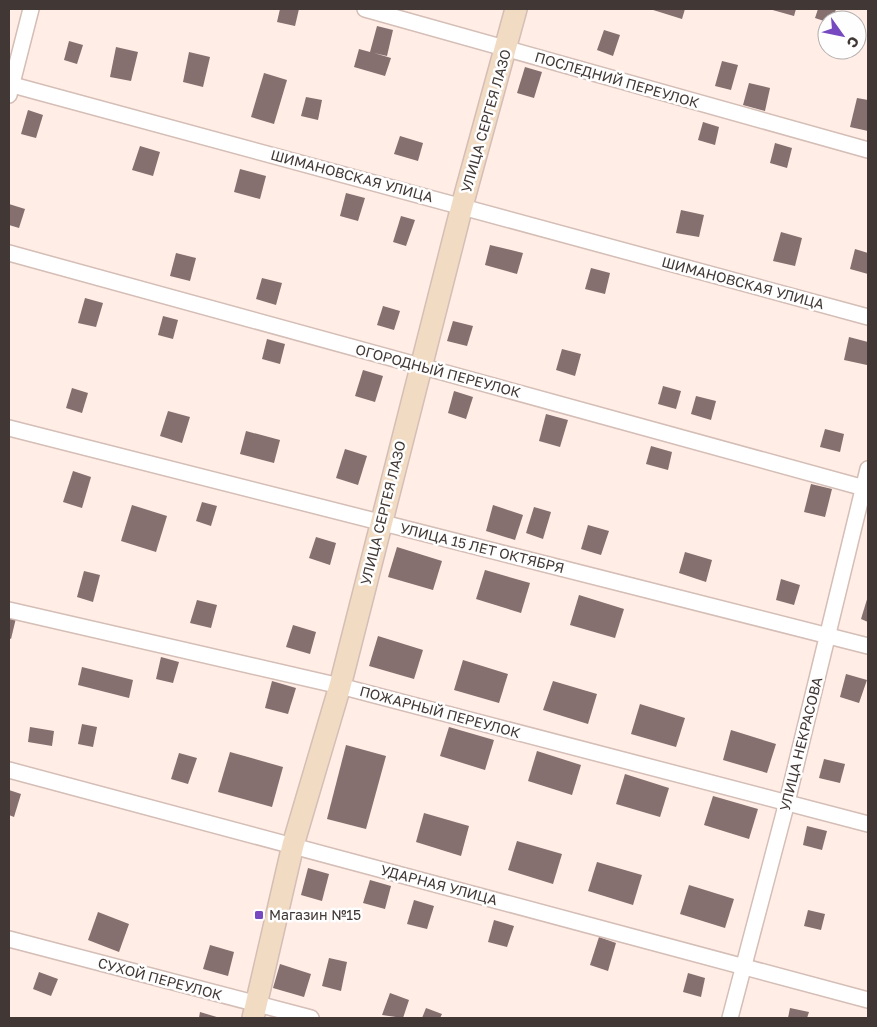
<svg xmlns="http://www.w3.org/2000/svg" width="877" height="1027" font-family="'Golos Text',sans-serif">
<rect width="100%" height="100%" fill="#ffede6"/>
<g fill="#856f6f">
<path d="M280 9H299L295 26 277 22Z"/>
<path d="M650 9H685L682 19Z"/>
<path d="M769 9H796L794 16Z"/>
<path d="M818 9H836L833 20H827V22L815 18Z"/>
<path d="M377 26 393 30 387 56 374 53 391 58 385 76 354 67 359 49 370 52Z"/>
<path d="M604 30 620 35 613 56 597 50Z"/>
<path d="M69 41 83 45 77 64 64 60Z"/>
<path d="M116 47 138 52 131 81 110 77Z"/>
<path d="M189 52 210 57 203 87 183 82Z"/>
<path d="M722 61 738 65 731 90 715 86Z"/>
<path d="M525 67 542 72 534 98 517 93Z"/>
<path d="M264 73 287 80 274 124 251 117Z"/>
<path d="M749 83 770 88 765 111 743 105Z"/>
<path d="M306 97 322 100 318 120 301 116Z"/>
<path d="M857 98 868 100V131L850 127Z"/>
<path d="M28 110 43 115 36 138 21 134Z"/>
<path d="M703 122 719 127 715 145 698 140Z"/>
<path d="M400 136 423 143 418 161 394 154Z"/>
<path d="M775 143 792 148 787 168 770 163Z"/>
<path d="M140 146 160 152 153 176 132 170Z"/>
<path d="M240 169 266 176 260 199 234 192Z"/>
<path d="M346 193 365 198 358 221 340 216Z"/>
<path d="M9 204 25 209 19 228 9 225Z"/>
<path d="M681 210 704 215 699 237 676 233Z"/>
<path d="M401 216 415 220 406 246 393 242Z"/>
<path d="M781 232 802 238 795 266 773 261Z"/>
<path d="M490 245 523 253 517 274 485 265Z"/>
<path d="M855 249 868 253V274L850 269Z"/>
<path d="M176 253 196 258 190 281 170 276Z"/>
<path d="M591 268 610 273 605 294 585 289Z"/>
<path d="M262 278 282 283 276 305 256 299Z"/>
<path d="M85 298 103 303 96 327 78 323Z"/>
<path d="M383 306 400 311 394 330 377 325Z"/>
<path d="M163 316 178 320 173 339 158 335Z"/>
<path d="M453 321 473 326 467 346 447 341Z"/>
<path d="M849 337 868 342 867 365 844 360Z"/>
<path d="M267 339 285 344 280 364 262 359Z"/>
<path d="M562 349 581 354 575 376 556 370Z"/>
<path d="M363 370 383 376 375 402 355 396Z"/>
<path d="M663 386 681 391 676 409 658 404Z"/>
<path d="M72 388 88 393 82 413 66 408Z"/>
<path d="M454 391 473 397 466 419 448 413Z"/>
<path d="M696 396 716 401 711 420 691 414Z"/>
<path d="M168 411 190 417 182 443 160 436Z"/>
<path d="M546 414 568 420 560 447 539 441Z"/>
<path d="M825 429 844 434 840 452 820 447Z"/>
<path d="M246 431 280 440 274 463 240 454Z"/>
<path d="M651 446 672 452 668 470 646 464Z"/>
<path d="M345 449 367 456 358 485 336 478Z"/>
<path d="M73 471 91 477 82 508 63 502Z"/>
<path d="M811 484 832 489 825 517 804 512Z"/>
<path d="M202 502 217 506 211 526 196 521Z"/>
<path d="M132 505 167 516 156 552 121 541Z"/>
<path d="M493 505 523 515 515 540 486 531Z"/>
<path d="M534 507 551 512 543 539 526 533Z"/>
<path d="M588 525 609 531 601 555 581 549Z"/>
<path d="M316 537 336 543 330 565 309 558Z"/>
<path d="M397 547 442 561 433 590 388 577Z"/>
<path d="M685 552 712 560 706 582 679 573Z"/>
<path d="M485 570 530 583 521 613 476 599Z"/>
<path d="M84 571 100 575 93 602 77 597Z"/>
<path d="M781 579 800 585 794 605 776 600Z"/>
<path d="M579 595 624 609 615 638 570 625Z"/>
<path d="M868 596V622L861 619Z"/>
<path d="M197 600 217 605 211 628 190 623Z"/>
<path d="M9 616 16 618 11 639 9 638Z"/>
<path d="M293 625 316 632 310 654 286 647Z"/>
<path d="M378 636 423 650 414 679 369 666Z"/>
<path d="M161 657 179 662 173 683 156 679Z"/>
<path d="M463 660 508 674 499 703 454 690Z"/>
<path d="M82 667 133 680 129 698 78 685Z"/>
<path d="M846 674 867 680 859 703 840 697Z"/>
<path d="M272 681 296 688 288 714 265 708Z"/>
<path d="M553 681 597 694 588 724 543 710Z"/>
<path d="M640 704 685 718 676 747 631 734Z"/>
<path d="M82 724 97 727 93 747 78 744Z"/>
<path d="M30 727 54 731 52 746 28 742Z"/>
<path d="M449 727 494 740 485 770 440 756Z"/>
<path d="M731 730 776 744 767 773 723 760Z"/>
<path d="M346 745 386 756 366 829 327 819Z"/>
<path d="M537 751 581 765 572 795 528 781Z"/>
<path d="M230 752 283 767 272 807 218 792Z"/>
<path d="M179 753 197 758 188 784 171 779Z"/>
<path d="M824 759 845 764 840 783 819 778Z"/>
<path d="M625 774 669 788 660 817 616 804Z"/>
<path d="M9 790 21 794 14 817 9 815Z"/>
<path d="M713 796 758 809 749 839 704 825Z"/>
<path d="M424 813 469 826 461 856 416 842Z"/>
<path d="M807 826 827 831 822 850 803 845Z"/>
<path d="M517 841 562 854 553 884 508 870Z"/>
<path d="M597 862 642 875 633 905 588 891Z"/>
<path d="M308 868 329 874 322 901 301 895Z"/>
<path d="M370 880 391 886 385 909 363 903Z"/>
<path d="M689 885 734 899 725 928 680 914Z"/>
<path d="M414 900 434 906 427 929 407 924Z"/>
<path d="M808 910 825 914 821 930 804 926Z"/>
<path d="M98 912 129 924 119 952 88 940Z"/>
<path d="M494 920 514 926 507 947 488 942Z"/>
<path d="M599 937 616 943 608 971 590 965Z"/>
<path d="M210 945 234 952 228 976 203 969Z"/>
<path d="M329 958 347 962 341 991 322 986Z"/>
<path d="M280 964 311 974 304 997 273 988Z"/>
<path d="M39 972 58 979 51 996 33 989Z"/>
<path d="M688 973 705 978 701 997 683 992Z"/>
<path d="M390 993 409 1000 403 1018 382 1015Z"/>
<path d="M426 1008 442 1014 440 1018H422Z"/>
<path d="M790 1008 809 1012 807 1018H788Z"/>
<path d="M200 1012 220 1018H199Z"/>
</g>
<g fill="none" stroke-linecap="round" stroke-linejoin="round">
<defs>
<g id="minor">
<path d="M365 9 868 150"/>
<path d="M9 84 868 317"/>
<path d="M9 95 31 9"/>
<path d="M9 253 868 489"/>
<path d="M9 428 868 646"/>
<path d="M9 610 340 686 868 824"/>
<path d="M9 770 868 1000"/>
<path d="M9 939 311 1018"/>
<path d="M730 1018 787 802 868 469"/>
</g>
<path id="secondary" d="M253 1018 293 845 340 686 462 206 516 9"/>
</defs>
<use href="#minor" stroke="#d4beb6" stroke-width="18"/>
<use href="#secondary" stroke="#d4beb6" stroke-width="24"/>
<use href="#minor" stroke="#fff" stroke-width="15"/>
<use href="#secondary" stroke="#f2dbc3" stroke-width="21"/>
</g>
<rect fill="#7649c1" stroke="#fefefe" stroke-width="2" x="254" y="910" width="10" height="10" rx="2.5"/>
<g text-anchor="middle" stroke-width="5" stroke-linejoin="round" paint-order="stroke">
<g font-size="14" fill="#413835" stroke="#fefefe">
<text transform="translate(617 80) rotate(16)" y="5">ПОСЛЕДНИЙ ПЕРЕУЛОК</text>
<text transform="translate(486 121) rotate(-74)" y="5">УЛИЦА СЕРГЕЯ ЛАЗО</text>
<text transform="translate(352 176) rotate(15)" y="5">ШИМАНОВСКАЯ УЛИЦА</text>
<text transform="translate(743 283) rotate(15)" y="5">ШИМАНОВСКАЯ УЛИЦА</text>
<text transform="translate(438 371) rotate(15)" y="5">ОГОРОДНЫЙ ПЕРЕУЛОК</text>
<text transform="translate(383 513) rotate(-76)" y="5">УЛИЦА СЕРГЕЯ ЛАЗО</text>
<text transform="translate(482 548) rotate(14)" y="5">УЛИЦА 15 ЛЕТ ОКТЯБРЯ</text>
<text transform="translate(440 712) rotate(15)" y="5">ПОЖАРНЫЙ ПЕРЕУЛОК</text>
<text transform="translate(801 744) rotate(-76)" y="5">УЛИЦА НЕКРАСОВА</text>
<text transform="translate(439 885) rotate(15)" y="5">УДАРНАЯ УЛИЦА</text>
<text transform="translate(160 979) rotate(15)" y="5">СУХОЙ ПЕРЕУЛОК</text>
</g>
<g font-size="14" fill="#413835" stroke="#fefefe" text-anchor="start">
<text x="269" y="920">Магазин №15</text>
</g>
</g>
<rect width="877" height="1027" fill="none" stroke="#413835" stroke-width="20"/>
<g transform="translate(842 35) rotate(123)"><circle r="24" fill="#fefefe" stroke="#b2afae"/>
<path d="M0-4L9 19L0 12L-9 19Z" fill="#7649c1"/>
<text y="-8" font-size="14" font-weight="bold" text-anchor="middle" fill="#413835">С</text>
</g>
</svg>
